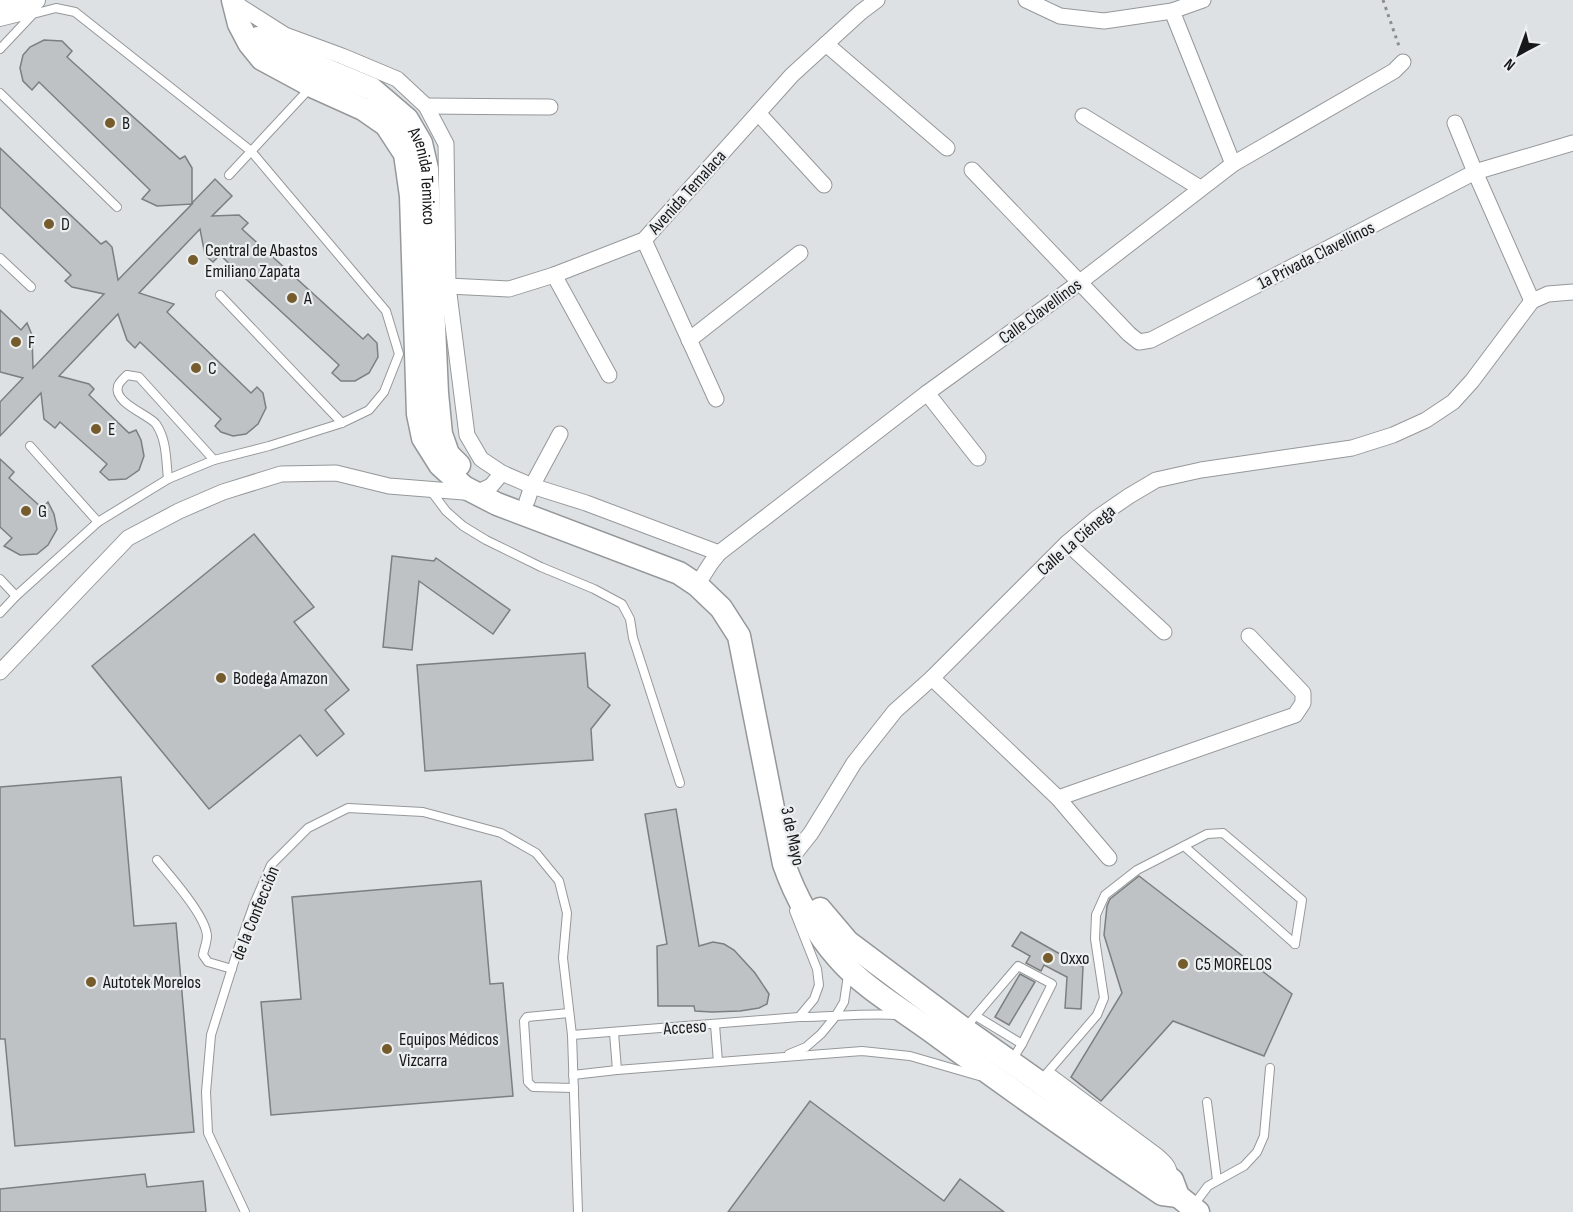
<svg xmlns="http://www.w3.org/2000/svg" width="1573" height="1212" font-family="'Sofia Sans Condensed',sans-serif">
<rect width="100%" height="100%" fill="#dee1e3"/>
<g fill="#bfc2c4" stroke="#7c7f80" stroke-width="1.5">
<path d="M44 40 62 41 72 51 67 57 180 159 185 156 192 168V203L215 179 232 196 212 216 239 215 248 223 242 229 363 339 368 334 377 343 378 357 369 373 355 381H341L332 373 339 365 220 255 213 262 205 255 200 229 139 293 174 304 167 312 251 393 257 387 263 393 266 408 258 424 246 434 233 436 221 432 215 426 221 419 140 342 135 348 127 340 118 314 59 376 89 384 94 389 89 395 129 433 136 430 141 440 144 456 139 470 126 479 109 480 100 472 107 464 60 422 55 428 44 419 41 393 0 436V402L23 378 0 372V310L21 330 27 323 32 335 33 368 104 294 72 287 65 281 71 275 0 207V148L101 244 106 241 112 247 118 280 192 204 157 206 142 199 150 190 39 82 32 90 23 81 20 68 23 55 30 47Z"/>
<path d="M0 459 14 472 9 478 42 508 48 502 54 514 57 529 48 545 37 554 20 555 4 546 12 538 0 527Z"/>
<path d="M254 534 314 607 294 622 349 690 325 710 344 734 317 756 300 735 209 809 92 666Z"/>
<path d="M392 556 434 561 436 558 510 610 493 634 419 581 412 650 383 647Z"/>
<path d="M585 653 588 687 610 705 591 729 593 760 425 771 417 665Z"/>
<path d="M121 777 134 926 176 923 194 1132 15 1146 5 1039H0V787Z"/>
<path d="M676 809 699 946 713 942 724 944 734 950 755 973 769 994 767 1004 759 1008 740 1011 712 1012 695 1011 694 1006H658L657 946 667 944 645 814Z"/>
<path d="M1139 876 1292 994 1264 1056 1173 1021 1101 1101 1071 1077 1122 993 1104 935 1107 906 1110 899Z"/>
<path d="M481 881 490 984 503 983 513 1096 271 1115 261 1002 301 999 292 897Z"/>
<path d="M1021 932 1083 967 1081 1009 1065 1008 1067 977 1044 965 1041 971 1026 963 1030 956 1012 946Z"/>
<path d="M1020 974 1035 982 1009 1025 995 1017Z"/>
<path d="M810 1101 944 1201 960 1179 1004 1212H728Z"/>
<path d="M145 1174 147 1187 203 1181 206 1212H0V1189Z"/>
</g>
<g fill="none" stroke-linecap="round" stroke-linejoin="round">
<defs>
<g id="service">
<path d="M0 22 32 14"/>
<path d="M0 49 33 14 56 8 75 12 251 151 386 311 399 354 384 392 369 410 342 423 269 446 214 460 168 479 98 522 16 596 0 613"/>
<path d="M0 93 117 207"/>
<path d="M229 175 310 88"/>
<path d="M0 258 31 287"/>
<path d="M220 295 342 423"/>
<path d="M30 446 98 522"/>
<path d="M168 479C166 461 167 440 156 424 148 414 113 403 118 386 119 382 124 378 127 375L139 377 214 460"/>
<path d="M431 491 446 511 463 526 486 540 541 567 594 589 622 604 630 619 633 638 680 783"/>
<path d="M0 579 16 596"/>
<path d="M1184 846 1295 944"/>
<path d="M157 860C170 876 206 916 207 936 207 942 204 949 203 955L208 962 232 969"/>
<path d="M794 911 817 969 819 985 814 999 799 1017"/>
<path d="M569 1013 527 1017 524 1021 528 1082 533 1087 574 1088"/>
<path d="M976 1016 1022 1044"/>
<path d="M715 1025 718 1062"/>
<path d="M966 1027 1018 966 1052 984 1022 1044 1012 1060"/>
<path d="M614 1033 617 1070"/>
<path d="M572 1035 799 1017C831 1017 864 1013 897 1015"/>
<path d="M789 1054 806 1047 821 1034 835 1017 844 1002 848 975"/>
<path d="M1050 1072 1159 1153C1166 1159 1173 1165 1173 1175"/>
<path d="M573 1075 617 1070 862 1051 910 1056 979 1076"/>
<path d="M1041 1080 1097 1015 1104 998 1095 939 1096 915 1105 895 1137 870 1207 834 1223 833 1302 900 1295 944"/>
<path d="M1207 1102 1217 1180"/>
<path d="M1193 1206 1208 1186 1244 1166 1257 1152 1264 1136 1270 1068"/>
<path d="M245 1212 208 1133 206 1092 211 1035 238 949 254 904 271 865 308 828 348 808 423 812 501 833 536 853 559 881 567 913 563 958 572 1035 578 1212"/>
</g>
<g id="minor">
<path d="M1026 0 1060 16 1104 21 1172 11 1203 0"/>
<path d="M233 2 285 35 342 56 397 79 426 106 446 144 448 286 467 435 481 459 502 473 532 486 586 503 719 553"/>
<path d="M1172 11 1233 164"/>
<path d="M826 44 947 148"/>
<path d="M426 106 550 107"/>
<path d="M758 113 824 185"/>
<path d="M1083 116 1200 188"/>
<path d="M1455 123 1475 172 1532 301"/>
<path d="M972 170 1129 334 1139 342 1151 340 1475 172 1573 143"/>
<path d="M644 240 716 399"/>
<path d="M554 275 609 375"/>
<path d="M448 286 509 289 554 275 644 240 792 75 861 12 877 0"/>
<path d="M689 340 800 253"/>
<path d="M927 393 978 458"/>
<path d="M527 501 532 486 560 434"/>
<path d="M1067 543 1164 632"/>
<path d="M697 585 711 563 719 553 927 393 1080 282 1233 164 1394 71 1403 62"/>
<path d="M0 672 128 538 179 511 223 492 281 474 336 473 389 486 476 493 491 486 502 473"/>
<path d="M932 678 1058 798 1109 858"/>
<path d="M1058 798 1295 715 1303 703V693L1249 636"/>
<path d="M784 864 796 852 811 833 854 763 895 711 932 678 1067 543 1097 518 1129 496 1156 480 1201 470 1352 448 1393 435 1426 420 1453 402 1472 381 1532 301 1548 294 1573 292"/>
</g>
<path id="tertiary" d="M0 9 35 0"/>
<g id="secondary">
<path d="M233 0 239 24 249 43 262 59 312 86 363 109 386 125 405 154 411 196 418 414 423 438 440 465 464 487 497 504 679 573 697 585 721 608 739 636 784 864C795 896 815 932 838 958 863 987 900 1008 931 1031 1007 1087 1084 1141 1162 1194L1178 1196"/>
<path id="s1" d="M258 38 274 48 372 89 407 119 421 143 427 169 437 393 441 434 448 454 459 465"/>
<path d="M820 909 848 942 964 1029 1039 1082 1172 1180 1178 1196 1198 1212"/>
</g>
</defs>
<use href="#service" stroke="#95989a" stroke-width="10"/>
<use href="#minor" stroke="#95989a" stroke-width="17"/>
<use href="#tertiary" stroke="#95989a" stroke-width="22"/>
<use href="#secondary" stroke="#95989a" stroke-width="25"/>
<path stroke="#8b8d8e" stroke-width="3" stroke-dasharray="3 4.5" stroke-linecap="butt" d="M1383 0 1400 49"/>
<use href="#service" stroke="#fff" stroke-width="8"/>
<use href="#minor" stroke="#fff" stroke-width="15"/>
<use href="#tertiary" stroke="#fff" stroke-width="20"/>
<use href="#secondary" stroke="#fff" stroke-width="22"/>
</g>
<g fill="#765c2d" stroke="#ebeff0" stroke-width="2">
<circle cx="110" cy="123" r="6"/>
<circle cx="49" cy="224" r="6"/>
<circle cx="193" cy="260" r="6"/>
<circle cx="292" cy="298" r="6"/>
<circle cx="16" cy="342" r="6"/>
<circle cx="196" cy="368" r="6"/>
<circle cx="96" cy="429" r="6"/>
<circle cx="26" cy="511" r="6"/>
<circle cx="221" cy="678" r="6"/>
<circle cx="1048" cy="958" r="6"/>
<circle cx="1183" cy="964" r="6"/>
<circle cx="91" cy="982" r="6"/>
<circle cx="387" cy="1049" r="6"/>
</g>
<g text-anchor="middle" stroke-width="4.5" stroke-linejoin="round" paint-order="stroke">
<g font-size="18" fill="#171819" stroke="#ebeff0" text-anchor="start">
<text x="122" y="129">B</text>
<text x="61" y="230">D</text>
<text x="205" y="256">Central de Abastos<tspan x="205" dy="21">Emiliano Zapata</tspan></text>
<text x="304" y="304">A</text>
<text x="28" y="348">F</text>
<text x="208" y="374">C</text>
<text x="108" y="435">E</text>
<text x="38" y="517">G</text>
<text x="233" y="684">Bodega Amazon</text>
<text x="1060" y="964">Oxxo</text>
<text x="1195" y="970">C5 MORELOS</text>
<text x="103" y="988">Autotek Morelos</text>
<text x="399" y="1045">Equipos Médicos<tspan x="399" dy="21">Vizcarra</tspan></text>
</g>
<g font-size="18" fill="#171819" stroke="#ebeff0">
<text dy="6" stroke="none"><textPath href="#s1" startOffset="232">Avenida Temixco</textPath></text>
<text transform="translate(687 192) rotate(-48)" y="6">Avenida Temalaca</text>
<text transform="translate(1316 255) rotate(-27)" y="6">1a Privada Clavellinos</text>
<text transform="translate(1040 311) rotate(-36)" y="6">Calle Clavellinos</text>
<text transform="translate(1076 540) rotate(-41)" y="6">Calle La Ciénega</text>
<text transform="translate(793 836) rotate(78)" y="6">3 de Mayo</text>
<text transform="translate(255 913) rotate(-68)" y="6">de la Confección</text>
<text transform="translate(685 1027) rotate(-4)" y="6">Acceso</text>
</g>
</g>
<g transform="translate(1519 54) rotate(221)" stroke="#ebeff0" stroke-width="4.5" paint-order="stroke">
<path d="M0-4.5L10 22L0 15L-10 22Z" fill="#171819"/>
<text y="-9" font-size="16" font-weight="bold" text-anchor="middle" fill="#171819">N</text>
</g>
</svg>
